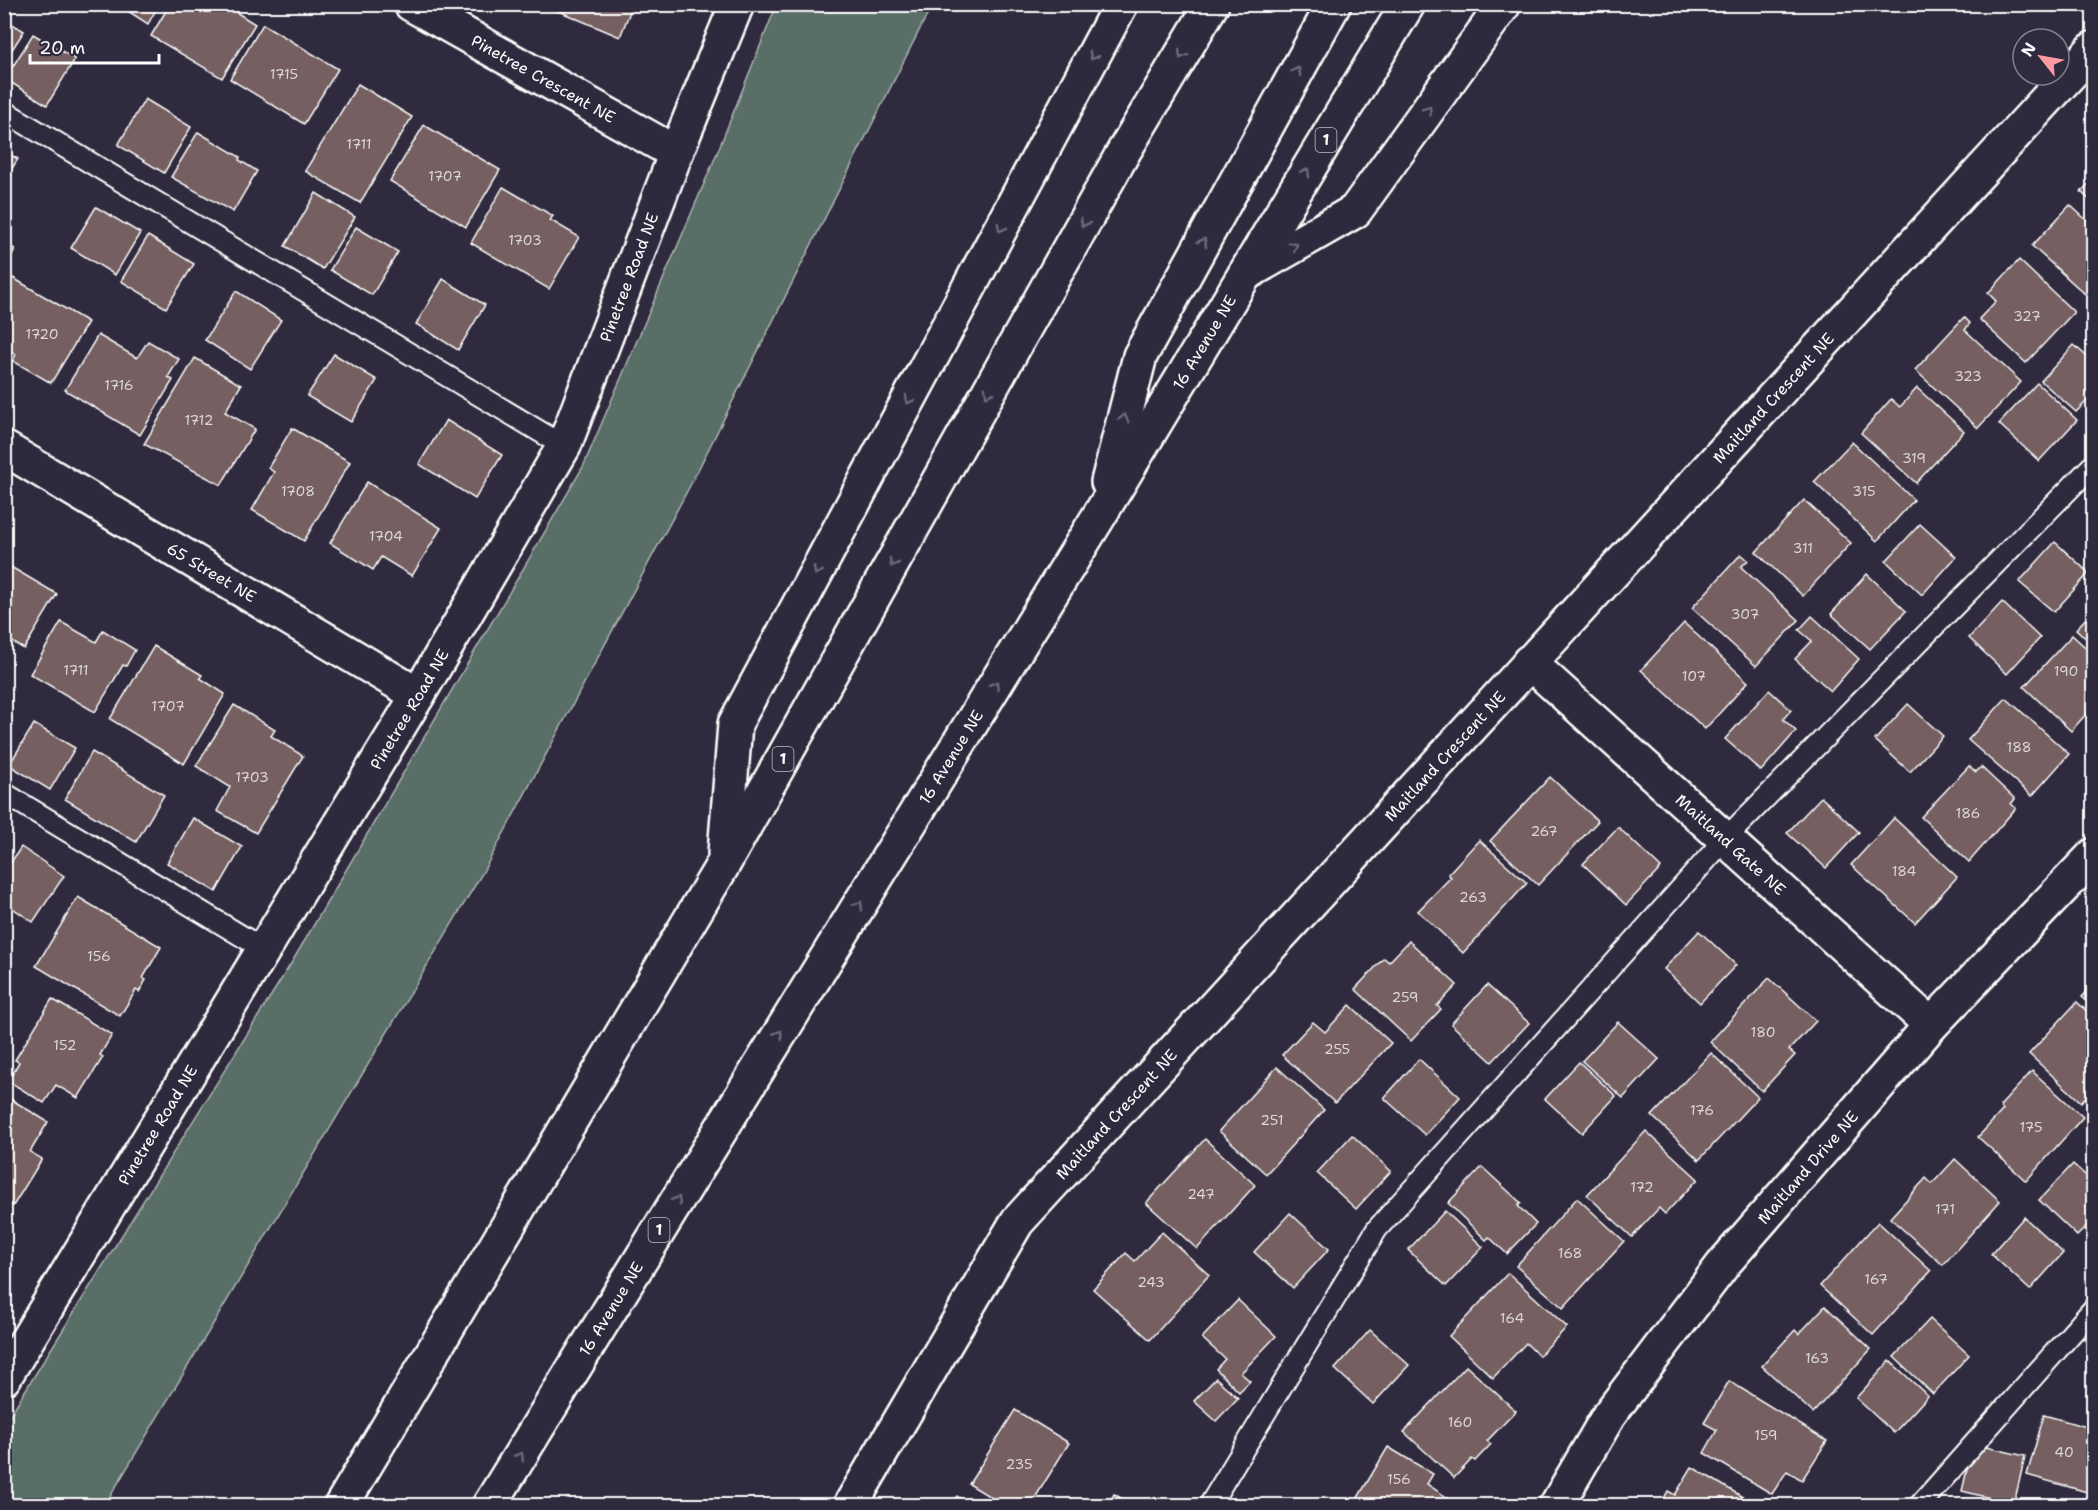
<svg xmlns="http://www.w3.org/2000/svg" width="2098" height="1510" font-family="'Shantell Sans',sans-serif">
<rect width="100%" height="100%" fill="#2f2a3d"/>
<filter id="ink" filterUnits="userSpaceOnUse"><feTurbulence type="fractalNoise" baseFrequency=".0167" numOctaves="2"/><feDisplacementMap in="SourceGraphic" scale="12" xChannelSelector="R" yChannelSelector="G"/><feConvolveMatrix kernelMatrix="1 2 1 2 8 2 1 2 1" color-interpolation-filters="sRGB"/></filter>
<g filter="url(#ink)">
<path fill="#5a6e67" stroke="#acb6b3" stroke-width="1.5" d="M777 4 932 5 692 482 483 872 105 1505H5V1423L292 962 583 467 715 158Z"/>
<g fill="#745e61" stroke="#fff" stroke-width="1.5">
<path d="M117 4H159L148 24Z"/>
<path d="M170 4H223L255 24 222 78 151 36Z"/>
<path d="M542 4H633L620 37Z"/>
<path d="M4 19 24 31 4 62Z"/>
<path d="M263 24 338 69 304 124 230 79Z"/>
<path d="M33 34 75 59 47 105 5 79Z"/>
<path d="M358 84 412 117 360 203 305 171Z"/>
<path d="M145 99 191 127 164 173 118 145Z"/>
<path d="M424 125 500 170 466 227 390 181Z"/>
<path d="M198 132 240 157 239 160 257 171 233 212 171 177Z"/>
<path d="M4 151 18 159 4 181Z"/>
<path d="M2094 178V204L2081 192Z"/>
<path d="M503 187 553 216 550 220 579 237 549 289 471 243Z"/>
<path d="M316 193 355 217 323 269 285 246Z"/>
<path d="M2070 205 2094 227V302L2032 246Z"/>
<path d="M96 207 140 233 115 275 71 248Z"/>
<path d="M356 227 398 252 372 295 330 270Z"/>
<path d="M148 236 194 264 166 308 121 281Z"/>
<path d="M4 243 15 249 4 271Z"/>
<path d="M2019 260 2074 312 2026 363 1979 319 1996 301 1988 293Z"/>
<path d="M13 278 88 322 51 383 13 361 16 354 4 347V292Z"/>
<path d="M443 279 485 305 458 350 416 324Z"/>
<path d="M236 291 281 320 250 369 205 340Z"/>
<path d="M1964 317 1970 323 1965 330 2021 382 1978 428 1915 370Z"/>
<path d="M98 335 137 358 148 341 179 359 168 377 173 380 140 435 65 390Z"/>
<path d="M2074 345 2094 363V394L2076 412 2041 381Z"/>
<path d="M334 354 377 380 351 422 307 396Z"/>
<path d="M195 358 241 385 225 412 255 429 221 485 144 444Z"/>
<path d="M2037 383 2077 420 2039 461 1999 424Z"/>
<path d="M1917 388 1964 431 1916 483 1861 433 1891 399 1900 407Z"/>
<path d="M446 420 502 455 475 499 419 464Z"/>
<path d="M292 428 350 462 304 541 252 510 274 472 268 468Z"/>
<path d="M1852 442 1914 500 1877 541 1814 482Z"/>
<path d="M367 482 441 528 412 576 381 557 373 570 330 543Z"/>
<path d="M1804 500 1851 543 1803 596 1756 552Z"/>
<path d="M1920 524 1956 557 1922 595 1886 561Z"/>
<path d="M2055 542 2089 573 2054 612 2019 582Z"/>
<path d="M1741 554 1748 560 1741 567 1799 620 1756 666 1692 608Z"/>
<path d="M4 563 57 594 24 649 4 637Z"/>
<path d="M1867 574 1906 611 1870 649 1831 614Z"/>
<path d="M2002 602 2040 638 2007 674 1969 638Z"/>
<path d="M2094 610V646L2076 629Z"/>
<path d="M1812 616 1859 659 1831 691 1795 659 1812 641 1799 630Z"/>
<path d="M61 622 96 642 103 630 135 650 126 666 123 665 95 712 30 674Z"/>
<path d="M1684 623 1748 682 1705 729 1641 670Z"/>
<path d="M2072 635 2094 655V717L2088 712 2071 731 2024 687Z"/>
<path d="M154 646 202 675 200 678 225 694 184 764 110 719Z"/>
<path d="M1769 690 1791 710 1783 719 1796 731 1761 771 1725 739Z"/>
<path d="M2006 698 2069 754 2032 796 1968 740Z"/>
<path d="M1908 704 1943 736 1910 772 1875 740Z"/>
<path d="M234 705 275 730 271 736 303 756 256 833 217 811 230 787 196 766Z"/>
<path d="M34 724 75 748 50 790 9 765Z"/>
<path d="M92 752 164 795 136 842 65 799Z"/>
<path d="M1969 766 1976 772 1981 767 2015 799 2011 804 2016 808 1969 862 1921 817Z"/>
<path d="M1550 777 1598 821 1538 885 1490 841Z"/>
<path d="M1821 797 1859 832 1826 868 1787 833Z"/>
<path d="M193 818 242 847 216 892 167 863Z"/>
<path d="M1894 818 1957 877 1915 923 1851 865Z"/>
<path d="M1618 827 1661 868 1626 905 1583 864Z"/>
<path d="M1479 840 1527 883 1463 953 1418 911 1451 877 1448 874Z"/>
<path d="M21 847 64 876 33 922 4 902V873Z"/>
<path d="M78 897 161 947 143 978 146 980 139 992 136 990 120 1016 36 966Z"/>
<path d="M1699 931 1736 965 1700 1003 1664 969Z"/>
<path d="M1409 941 1457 985 1437 1006 1441 1009 1411 1041 1355 989 1384 958 1389 962Z"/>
<path d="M1769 978 1816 1021 1789 1050 1795 1055 1762 1091 1710 1042Z"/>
<path d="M1487 985 1529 1023 1492 1062 1451 1024Z"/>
<path d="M2094 985V1007L2082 997Z"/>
<path d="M52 999 112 1035 100 1055 103 1057 78 1098 56 1085 44 1103 8 1081 19 1062 15 1060Z"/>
<path d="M2077 1002 2094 1018V1088L2081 1102 2029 1054Z"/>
<path d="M1350 1005 1391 1043 1335 1103 1282 1055 1313 1022 1325 1032Z"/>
<path d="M1618 1022 1659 1059 1623 1098 1582 1061Z"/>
<path d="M1711 1053 1758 1097 1699 1160 1652 1116Z"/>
<path d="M1419 1059 1460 1097 1425 1135 1384 1098Z"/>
<path d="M1579 1062 1616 1096 1582 1133 1545 1099Z"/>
<path d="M1277 1067 1324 1110 1266 1174 1219 1131Z"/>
<path d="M2032 1071 2083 1117 2026 1181 1978 1137 2003 1110 2000 1106Z"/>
<path d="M4 1095 48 1122 30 1152 42 1159 13 1206 4 1201Z"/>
<path d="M1646 1131 1698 1179 1665 1214 1659 1208 1632 1237 1587 1195Z"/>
<path d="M1352 1135 1391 1171 1356 1209 1317 1173Z"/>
<path d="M1205 1139 1255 1185 1197 1249 1146 1203Z"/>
<path d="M1955 1159 2000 1201 1943 1265 1890 1218 1926 1178 1932 1184Z"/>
<path d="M2073 1164 2094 1183V1219L2077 1236 2039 1200Z"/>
<path d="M1482 1167 1521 1203 1518 1206 1536 1224 1507 1254 1489 1237 1486 1240 1448 1203Z"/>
<path d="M1577 1198 1624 1241 1563 1308 1516 1266Z"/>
<path d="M1445 1211 1483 1247 1446 1286 1408 1250Z"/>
<path d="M1290 1213 1329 1249 1293 1288 1254 1252Z"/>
<path d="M2024 1217 2063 1253 2030 1290 1991 1254Z"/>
<path d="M1878 1222 1931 1271 1873 1335 1820 1286Z"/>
<path d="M1162 1232 1209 1275 1150 1340 1093 1289 1126 1253 1135 1261Z"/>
<path d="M1508 1273 1567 1327 1539 1356 1526 1343 1493 1378 1449 1336Z"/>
<path d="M1238 1300 1276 1336 1241 1373 1250 1381 1239 1392 1216 1369 1225 1359 1202 1338Z"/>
<path d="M1825 1306 1871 1349 1813 1413 1762 1366 1795 1330 1799 1334Z"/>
<path d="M2094 1315V1348L2077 1333Z"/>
<path d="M1930 1319 1969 1355 1933 1394 1894 1357Z"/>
<path d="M1370 1330 1409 1365 1373 1404 1335 1369Z"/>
<path d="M1890 1361 1928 1396 1894 1433 1856 1398Z"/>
<path d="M1466 1366 1516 1411 1487 1441 1491 1444 1475 1461 1472 1459 1454 1478 1404 1432Z"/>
<path d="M1216 1378 1238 1398 1216 1421 1194 1401Z"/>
<path d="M1729 1381 1827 1441 1802 1480 1787 1471 1772 1494 1704 1453 1717 1430 1704 1423Z"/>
<path d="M1015 1410 1069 1443 1030 1506H1005L969 1484Z"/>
<path d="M2044 1415 2094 1429V1494L2027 1475Z"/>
<path d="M1973 1444 2025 1456 2014 1504 1962 1491Z"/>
<path d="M1388 1447 1433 1474 1427 1484 1460 1506H1353Z"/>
<path d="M1692 1467 1746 1499 1742 1506H1660L1668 1491 1675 1495Z"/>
<path d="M1114 1494 1134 1506H1107Z"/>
<path d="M957 1496 972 1506H951Z"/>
</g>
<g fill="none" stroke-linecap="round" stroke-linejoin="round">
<defs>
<g id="service">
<path d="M4 111 564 446"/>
<path d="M4 793 265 950"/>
<path d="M1209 1506 1377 1229 1725 839 2094 464"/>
<path d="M1919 1506 2094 1308"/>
</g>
<g id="minor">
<path id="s1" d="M411 4 676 153"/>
<path id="s2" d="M4 448 418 695"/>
<path id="s3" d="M1529 662 1931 1025"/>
<path id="s4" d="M4 1378 418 695 564 446 676 153 737 4"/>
<path id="s5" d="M850 1506 1017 1222 2094 48"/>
<path id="s6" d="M1556 1506 1609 1415 1725 1262 1931 1025 2094 855"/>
</g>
<g id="motorway">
<path d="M1245 274 1355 211 1504 4"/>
<path d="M1108 482 1140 356 1334 4"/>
<path d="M725 853 735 724 1121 4"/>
<path d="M341 1506 724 863 1124 151 1212 4"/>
<path id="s7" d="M489 1506 1099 516 1408 4"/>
</g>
</defs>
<use href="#service" stroke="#fff" stroke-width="24"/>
<use href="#minor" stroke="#fff" stroke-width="38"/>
<use href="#motorway" stroke="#fff" stroke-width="38"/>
<use href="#service" stroke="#2f2a3d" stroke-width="20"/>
<use href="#minor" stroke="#2f2a3d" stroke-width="33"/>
<use href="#motorway" stroke="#2f2a3d" stroke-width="33"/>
</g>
<defs><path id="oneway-chevron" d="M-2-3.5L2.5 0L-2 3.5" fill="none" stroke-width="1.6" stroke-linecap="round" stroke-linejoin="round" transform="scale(1.5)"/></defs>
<g stroke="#6d6a77">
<use href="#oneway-chevron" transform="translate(1182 55) rotate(121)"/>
<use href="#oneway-chevron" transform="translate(1093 56) rotate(118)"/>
<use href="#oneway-chevron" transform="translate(1297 71) rotate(-61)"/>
<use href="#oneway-chevron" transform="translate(1428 110) rotate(-54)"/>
<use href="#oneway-chevron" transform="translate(1306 172) rotate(-59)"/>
<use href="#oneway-chevron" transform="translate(1084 223) rotate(119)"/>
<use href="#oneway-chevron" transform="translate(1001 228) rotate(118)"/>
<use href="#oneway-chevron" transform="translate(1203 242) rotate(-61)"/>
<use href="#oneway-chevron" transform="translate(1294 246) rotate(-30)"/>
<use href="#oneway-chevron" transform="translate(988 393) rotate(119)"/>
<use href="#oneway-chevron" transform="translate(909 400) rotate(118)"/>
<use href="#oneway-chevron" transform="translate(1124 418) rotate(-76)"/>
<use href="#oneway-chevron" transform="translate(893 563) rotate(119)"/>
<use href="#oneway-chevron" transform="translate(817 571) rotate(118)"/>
<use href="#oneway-chevron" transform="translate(995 685) rotate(-58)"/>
<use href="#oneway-chevron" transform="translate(859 905) rotate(-58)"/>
<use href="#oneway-chevron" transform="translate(779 1034) rotate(-58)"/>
<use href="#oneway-chevron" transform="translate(677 1200) rotate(-58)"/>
<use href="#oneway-chevron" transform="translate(520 1456) rotate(-58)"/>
</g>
</g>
<g text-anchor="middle" stroke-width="4.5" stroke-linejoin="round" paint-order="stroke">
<g font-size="14" fill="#dcd7d8">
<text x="284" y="79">1715</text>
<text x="359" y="149">1711</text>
<text x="445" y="181">1707</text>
<text x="525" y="245">1703</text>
<text x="2027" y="321">327</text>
<text x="42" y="339">1720</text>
<text x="1968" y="381">323</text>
<text x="119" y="390">1716</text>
<text x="199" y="425">1712</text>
<text x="1914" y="463">319</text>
<text x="298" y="496">1708</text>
<text x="1864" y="496">315</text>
<text x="386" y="541">1704</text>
<text x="1803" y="553">311</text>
<text x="1745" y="619">307</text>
<text x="76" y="675">1711</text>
<text x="2066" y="676">190</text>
<text x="1694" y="681">107</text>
<text x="168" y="711">1707</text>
<text x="2019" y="752">188</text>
<text x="252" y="782">1703</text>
<text x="1968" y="818">186</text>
<text x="1544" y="836">267</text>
<text x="1904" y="876">184</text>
<text x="1473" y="902">263</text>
<text x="99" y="961">156</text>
<text x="1405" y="1002">259</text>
<text x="1763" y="1037">180</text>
<text x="65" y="1050">152</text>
<text x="1337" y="1054">255</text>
<text x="1702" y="1115">176</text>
<text x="1272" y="1125">251</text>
<text x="2031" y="1132">175</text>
<text x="1642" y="1192">172</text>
<text x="1201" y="1199">247</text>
<text x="1945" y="1214">171</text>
<text x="1570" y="1258">168</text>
<text x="1876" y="1284">167</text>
<text x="1151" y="1287">243</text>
<text x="1512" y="1323">164</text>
<text x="1817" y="1363">163</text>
<text x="1460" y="1427">160</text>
<text x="1766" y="1440">159</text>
<text x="2064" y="1457">40</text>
<text x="1019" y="1469">235</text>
<text x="1399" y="1484">156</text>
</g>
<g fill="#2f2a3d" stroke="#c1bfc5" stroke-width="1.5">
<rect x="1315.5" y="128" width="21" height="24" rx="4.5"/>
<rect x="772.5" y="747" width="21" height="24" rx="4.5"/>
<rect x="648.5" y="1218" width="21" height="24" rx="4.5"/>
</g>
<g font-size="15" font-weight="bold" fill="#fff">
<text x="1326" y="145">1</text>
<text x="783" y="764">1</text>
<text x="659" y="1235">1</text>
</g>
<g font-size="16" fill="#fff" stroke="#2f2a3d">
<text dy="6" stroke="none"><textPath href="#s1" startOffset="152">Pinetree Crescent NE</textPath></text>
<text dy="6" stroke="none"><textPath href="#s4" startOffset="1268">Pinetree Road NE</textPath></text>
<text dy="6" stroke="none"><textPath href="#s7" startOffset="1366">16 Avenue NE</textPath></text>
<text dy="6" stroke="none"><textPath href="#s5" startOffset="1448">Maitland Crescent NE</textPath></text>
<text dy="6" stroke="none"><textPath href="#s2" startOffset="242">65 Street NE</textPath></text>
<text dy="6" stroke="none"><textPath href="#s4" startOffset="782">Pinetree Road NE</textPath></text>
<text dy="6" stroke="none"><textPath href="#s5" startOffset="962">Maitland Crescent NE</textPath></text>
<text dy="6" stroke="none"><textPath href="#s7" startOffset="880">16 Avenue NE</textPath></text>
<text dy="6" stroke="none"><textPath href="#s3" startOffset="272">Maitland Gate NE</textPath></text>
<text dy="6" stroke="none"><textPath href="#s5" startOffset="476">Maitland Crescent NE</textPath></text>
<text dy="6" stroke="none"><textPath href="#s4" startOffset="296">Pinetree Road NE</textPath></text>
<text dy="6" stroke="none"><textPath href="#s6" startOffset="423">Maitland Drive NE</textPath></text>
<text dy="6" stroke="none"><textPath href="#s7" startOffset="232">16 Avenue NE</textPath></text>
</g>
</g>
<rect width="2098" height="1510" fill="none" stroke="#2f2a3d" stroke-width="24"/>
<rect x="12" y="12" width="2074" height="1486" fill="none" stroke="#fff" stroke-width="2" filter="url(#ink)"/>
<g transform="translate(2041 57) rotate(301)"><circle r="28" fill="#2f2a3d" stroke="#827f8b" stroke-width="1.5"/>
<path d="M0-4.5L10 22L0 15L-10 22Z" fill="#ff9aa2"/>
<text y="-9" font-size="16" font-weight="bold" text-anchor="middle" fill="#ffffff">N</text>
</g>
<path d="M30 54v9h129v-9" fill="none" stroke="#ffffff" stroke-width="3"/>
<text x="39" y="54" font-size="18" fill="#ffffff" stroke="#2f2a3d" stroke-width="4.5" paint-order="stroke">20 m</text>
</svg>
